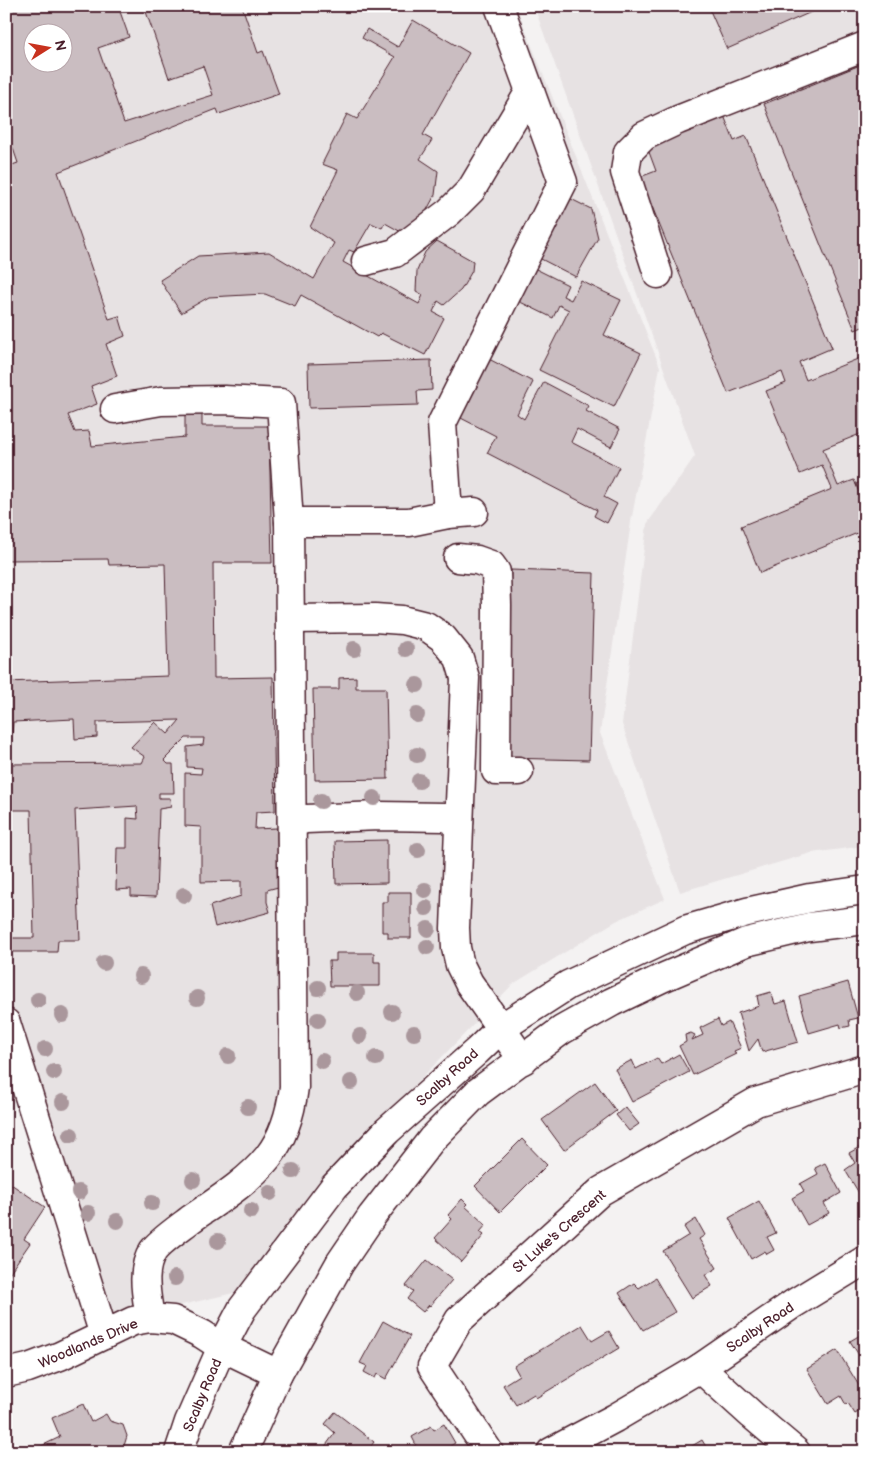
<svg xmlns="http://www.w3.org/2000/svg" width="871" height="1458" font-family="'Balsamiq Sans',sans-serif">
<rect width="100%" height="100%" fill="#f4f2f2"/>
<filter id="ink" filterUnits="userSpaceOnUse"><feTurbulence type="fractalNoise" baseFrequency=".02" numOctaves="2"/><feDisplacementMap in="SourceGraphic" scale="10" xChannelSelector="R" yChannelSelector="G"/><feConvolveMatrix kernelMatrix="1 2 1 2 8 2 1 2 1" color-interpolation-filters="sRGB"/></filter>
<g filter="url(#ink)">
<g fill="#e7e2e3" fill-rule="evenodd">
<path d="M6 6H516L660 367 631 522 600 733 665 899 616 921 513 984 408 1092 283 1229 238 1292 91 1326 6 1056ZM32 32H62V62H32Z"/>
<path d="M534 6H865V846L811 853 680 892 622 724 647 524 695 456Z"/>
</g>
<g fill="#cabdc1" stroke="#4a1f2b" fill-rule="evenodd">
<path d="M6 6H118L129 37 98 48 124 123 213 95 203 66 169 78 144 6H242L258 53 263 51 279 94 219 114 217 109 58 172 109 319 119 316 125 336 106 344 117 376 91 386 97 404 68 415 75 432 89 431 92 446 185 437V412L202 413V426H269L272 563H213L214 678 273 677 275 811 256 812 255 829 277 828 278 887 267 890V902L270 912 215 927 210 906 241 896V881L201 882V827L185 826V773L201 774 202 768 187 767V747L203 745 204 738H186L164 760 168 764H173L174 793H159V798H170L171 807 159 809 156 897 131 896V889L116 890 117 848H127V818L138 819 137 806 75 810 80 940H58L57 952H8L9 938H34L31 810H6V764L142 763 145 757 131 747 155 722 168 734 180 720 97 722V737L75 739 74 719 13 722 12 734 6 735V682L168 676 165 564 109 565 108 559 6 560V167L18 163 6 128ZM32 32H62V62H32Z"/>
<path d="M708 6H825L727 49Z"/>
<path d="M413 20 469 53 423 135 432 140 420 159 438 171 435 195 422 219 403 233 385 223 382 228 371 223 354 252 349 250 343 262 419 304 423 295 416 291 417 271 425 252 437 241 473 261 472 271 461 290 444 305 438 301 433 312 444 318 425 355 381 333 377 337 301 295 295 306 265 294 209 297 181 313 160 280 198 256 269 252 314 279 334 243 310 227 338 170 322 164 347 114 357 119 395 57 362 38 367 29 398 47Z"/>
<path d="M865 63V326L855 330 764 104Z"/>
<path d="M723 113 734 141 746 136 832 348 799 362 806 380 865 356V432L823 449 838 486 854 480 865 506V530L760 573 741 526 832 489 822 465 800 474 766 391 786 383 782 372 728 393 640 177 656 171 646 144Z"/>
<path d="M571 199 591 209 598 238 576 277 539 258Z"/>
<path d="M526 264 568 285 563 296 571 300 581 281 621 300 604 335 641 353 614 407 539 370 569 310 559 305 553 318 510 297Z"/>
<path d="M487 358 533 382 517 414 524 419 544 382 589 406 586 411 620 429 611 447 577 429 571 442 619 467 604 497 617 504 607 523 594 516 597 510 487 453 496 436 455 415Z"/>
<path d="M431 360 432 390 417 391 418 405 309 408 308 364Z"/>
<path d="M865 480V506L856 484Z"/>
<path d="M511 570 594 573 589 760 505 758Z"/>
<path d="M356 677V688H386L388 779 315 780 313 689H339V678Z"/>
<path d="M387 840V883L336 884 335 841Z"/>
<path d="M388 892H411V938H388V932H382V902H388Z"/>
<path d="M336 953H374V962H380V986H330L329 961H336Z"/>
<path d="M848 982 858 1018 849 1020 850 1026 841 1028 840 1024 809 1033 799 996Z"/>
<path d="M771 992 775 1004 786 1001 798 1042 762 1052 758 1039 749 1051 738 1013 759 1006 757 996Z"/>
<path d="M718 1019 721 1026 729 1022 741 1048 734 1051 736 1054 693 1075 679 1046 686 1042 685 1035 691 1033 695 1035 692 1040 703 1035 700 1028Z"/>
<path d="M679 1054 689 1072 632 1102 615 1069 632 1060 636 1069 657 1058 661 1064Z"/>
<path d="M595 1082 616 1111 564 1150 542 1120Z"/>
<path d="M625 1107 639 1124 629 1131 616 1115Z"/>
<path d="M522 1139 547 1165 500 1212 475 1186Z"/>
<path d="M865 1144V1196L862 1198 845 1170 855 1163 849 1153Z"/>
<path d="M825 1163 841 1193 824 1203 829 1213 807 1225 792 1198 804 1191 800 1184 818 1174 815 1168Z"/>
<path d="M8 1182 45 1207 24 1239 30 1243 6 1278V1185Z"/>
<path d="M462 1199 467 1204 465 1206 486 1225 480 1232 484 1235 461 1262 435 1238 452 1219 448 1215Z"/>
<path d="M759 1201 776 1233 767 1237 774 1250 767 1254 765 1251 751 1259 729 1218Z"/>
<path d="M696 1219 705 1235 699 1239 717 1268 705 1275 712 1286 692 1298 663 1251 689 1235 684 1227Z"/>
<path d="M427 1260 452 1280 430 1306 429 1305 423 1312 407 1299 413 1291 406 1286Z"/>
<path d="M655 1278 675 1312 643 1330 619 1293 634 1283 639 1288Z"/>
<path d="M383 1321 410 1336 386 1379 377 1374 375 1378 364 1372 367 1366 360 1363Z"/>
<path d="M582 1325 592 1341 609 1331 619 1348 536 1398 534 1394 516 1405 503 1385 519 1375 514 1366Z"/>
<path d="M865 1327V1362L864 1363 850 1341 862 1334 860 1330Z"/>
<path d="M837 1350 863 1392 861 1394 865 1400V1408L855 1414 848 1403 846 1405 841 1396 828 1404 807 1369Z"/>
<path d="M83 1404 91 1422 106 1414 110 1421 123 1425 127 1436 123 1449 117 1452H29L60 1437 52 1418Z"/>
<path d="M335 1412 374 1442 367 1452H321L335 1433 325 1424Z"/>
<path d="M444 1424 455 1443 441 1452H404L416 1445 412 1437 431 1426 434 1430Z"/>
<path d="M702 1440 709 1452H682Z"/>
</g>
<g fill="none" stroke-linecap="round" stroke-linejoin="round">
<defs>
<g id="minor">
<path d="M366 261 395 253 449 212 471 190 530 91"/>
<path d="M658 274 625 172 628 152 644 136 678 120 865 46"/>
<path d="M115 409 161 401 224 400 281 403 289 522 294 1087C291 1111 283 1138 268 1157 248 1182 217 1201 191 1219 181 1227 160 1241 153 1251 140 1271 147 1297 150 1318"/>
<path d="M448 514 474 512"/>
<path d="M289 522H409L448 514 442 423 563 182 499 6"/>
<path d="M458 558 477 560 491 565 496 572 497 605 496 771H519"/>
<path d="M290 619 375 618 402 620 426 626 443 638 459 658 465 678 455 928 456 948 460 965 469 983 523 1060"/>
<path d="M292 822 306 819 379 816 445 817 459 822"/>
<path d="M6 1023 104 1335"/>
<path d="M700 1368 752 1415 796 1452"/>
<path d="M6 1373 28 1368 60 1356 133 1321 150 1318 173 1320 202 1334 222 1347 278 1374"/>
<path d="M489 1452 432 1366 459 1320 601 1191 756 1102 865 1069"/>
<path d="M551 1452 615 1418 700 1368 793 1304 865 1260"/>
</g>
<g id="highway">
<path d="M179 1452 189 1422 222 1347 242 1309 334 1187 387 1131 477 1051 501 1028 568 985 685 930 747 912 810 898 865 890"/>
<path d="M243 1452 278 1374 340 1263 372 1216 432 1139 478 1092 562 1030 612 1002 662 978 746 942 809 927 865 920"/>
</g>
</defs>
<use href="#minor" stroke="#4a1f2b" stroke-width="31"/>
<use href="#highway" stroke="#4a1f2b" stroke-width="31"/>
<use href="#minor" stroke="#fff" stroke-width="28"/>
<use href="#highway" stroke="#fff" stroke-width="28"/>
</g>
<g fill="#aa979c">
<circle cx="354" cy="649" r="8"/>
<circle cx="406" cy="649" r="8"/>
<circle cx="417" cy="685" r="8"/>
<circle cx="417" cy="715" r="8"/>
<circle cx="417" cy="755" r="8"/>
<circle cx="419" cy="781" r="8"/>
<circle cx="374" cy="798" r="8"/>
<circle cx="321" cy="801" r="8"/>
<circle cx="418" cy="850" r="8"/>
<circle cx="425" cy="890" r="8"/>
<circle cx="184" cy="895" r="8"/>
<circle cx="426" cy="908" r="8"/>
<circle cx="428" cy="929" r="8"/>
<circle cx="427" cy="947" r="8"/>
<circle cx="104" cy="963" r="8"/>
<circle cx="141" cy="976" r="8"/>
<circle cx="318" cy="988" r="8"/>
<circle cx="357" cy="993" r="8"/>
<circle cx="197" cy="998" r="8"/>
<circle cx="38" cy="1000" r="8"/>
<circle cx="392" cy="1012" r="8"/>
<circle cx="62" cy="1015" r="8"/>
<circle cx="318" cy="1020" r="8"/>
<circle cx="414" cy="1033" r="8"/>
<circle cx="360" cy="1036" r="8"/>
<circle cx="45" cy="1049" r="8"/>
<circle cx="228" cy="1056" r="8"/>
<circle cx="376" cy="1058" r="8"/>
<circle cx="322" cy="1061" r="8"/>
<circle cx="54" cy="1072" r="8"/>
<circle cx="351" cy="1082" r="8"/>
<circle cx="63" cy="1102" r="8"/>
<circle cx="248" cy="1107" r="8"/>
<circle cx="71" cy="1135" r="8"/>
<circle cx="293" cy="1171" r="8"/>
<circle cx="193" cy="1180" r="8"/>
<circle cx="79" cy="1192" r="8"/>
<circle cx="270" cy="1193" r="8"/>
<circle cx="152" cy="1203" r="8"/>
<circle cx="251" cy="1211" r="8"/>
<circle cx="88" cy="1213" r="8"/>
<circle cx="117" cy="1221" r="8"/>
<circle cx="218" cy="1241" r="8"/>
<circle cx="175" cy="1278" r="8"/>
</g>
</g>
<g text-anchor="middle" stroke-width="4" stroke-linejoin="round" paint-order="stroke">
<g font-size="14" fill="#4a1f2b" stroke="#fff">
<text transform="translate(447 1077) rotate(-42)" y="5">Scalby Road</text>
<text transform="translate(559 1231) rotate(-41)" y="5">St Luke's Crescent</text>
<text transform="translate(760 1327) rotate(-34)" y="5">Scalby Road</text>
<text transform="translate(88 1343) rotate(-23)" y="5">Woodlands Drive</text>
<text transform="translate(202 1395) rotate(-67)" y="5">Scalby Road</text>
</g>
</g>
<rect width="871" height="1458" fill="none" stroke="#fff" stroke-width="25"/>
<rect x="12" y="12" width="846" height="1433" fill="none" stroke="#4a1f2b" stroke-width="2" filter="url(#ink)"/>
<g transform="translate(48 48) rotate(79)"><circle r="24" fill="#ffffff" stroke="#b7a5aa"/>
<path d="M0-4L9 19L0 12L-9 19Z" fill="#c8321e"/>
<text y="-8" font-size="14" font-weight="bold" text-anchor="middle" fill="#4a1f2b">N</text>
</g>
</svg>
